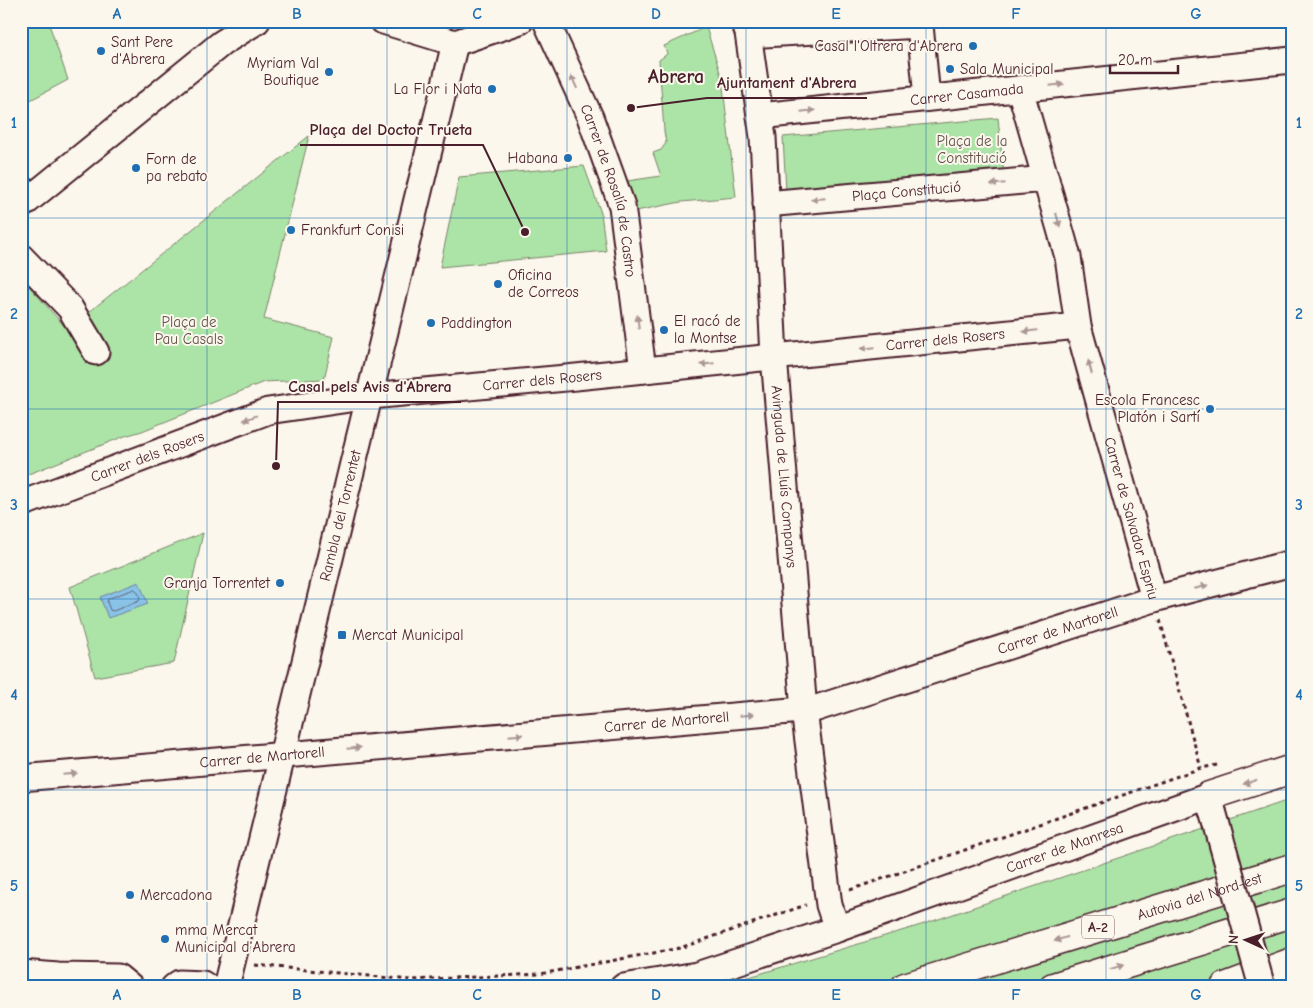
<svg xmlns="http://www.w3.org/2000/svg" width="1313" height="1008" font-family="'Comic Neue',sans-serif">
<rect width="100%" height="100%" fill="#fbf7ec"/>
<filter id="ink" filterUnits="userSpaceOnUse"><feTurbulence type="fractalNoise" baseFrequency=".02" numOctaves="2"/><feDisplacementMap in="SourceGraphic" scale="10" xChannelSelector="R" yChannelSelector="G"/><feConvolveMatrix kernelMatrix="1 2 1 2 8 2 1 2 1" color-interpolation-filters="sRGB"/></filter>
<g filter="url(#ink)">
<g fill="#ace4a7" stroke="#7b8269">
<path d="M21 21H48L68 80 21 105Z"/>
<path d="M706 27 722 79 736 197 681 202 636 211 627 181 661 176 653 153 661 150 666 143 664 131 659 60 666 55 667 53 664 46Z"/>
<path d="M998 118 1004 176 786 191 783 137Z"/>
<path d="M309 136 264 319 334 337 324 379 264 382 142 431 125 436 21 477V277L66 328 84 316Z"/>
<path d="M584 166 601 213 606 251 440 267 459 177Z"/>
<path d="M203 533 174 663 95 677 70 587Z"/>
<path d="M1292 799V987H716L921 925Z"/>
</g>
<path fill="#89c3e8" stroke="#70819c" d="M139 582 148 604 108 618 100 597Z"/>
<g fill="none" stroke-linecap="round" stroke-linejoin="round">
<path stroke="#636177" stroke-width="1" d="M135 589C138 591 141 598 139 601L113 611 110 610 107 602 108 599Z"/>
<defs>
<g id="street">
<path d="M383 21 455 43 520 21"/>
<path id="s1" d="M546 21 590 117 622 206 643 370"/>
<path id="s2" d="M744 21 748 33 763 137 774 357 804 710 829 905 837 929"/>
<path d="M749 35 920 25 927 98"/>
<path id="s3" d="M1020 89 1068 257 1078 326 1154 599"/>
<path id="s4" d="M760 116 1292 60"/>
<path id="s5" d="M766 204 1046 179"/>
<path d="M21 206 222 43 257 21"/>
<path d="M21 257 70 308 96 352"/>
<path id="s6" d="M21 504 268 411 370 396 566 378 1078 326"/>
<path id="s7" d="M21 778 814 709 1154 599 1292 563"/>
<path d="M21 973 58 976 118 977 130 987"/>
<path d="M174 987 179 983 203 984 207 987"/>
<path id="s8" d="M226 987 455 43"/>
<path id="s9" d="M623 987 697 975 837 929 1209 796 1213 811"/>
</g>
<path id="secondary" d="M1209 796 1292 769"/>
<g id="highway">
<path id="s10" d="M905 987 1292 868"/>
<path d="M1053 987 1292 913"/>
<path d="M1225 987 1292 962"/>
</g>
</defs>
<use href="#street" stroke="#4a1f2b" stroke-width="29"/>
<use href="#secondary" stroke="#4a1f2b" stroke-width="31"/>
<use href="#highway" stroke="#4a1f2b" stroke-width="31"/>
<g stroke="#4a1f2b" stroke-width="3" stroke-dasharray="4 4" stroke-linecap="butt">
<path d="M1160 620 1201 768"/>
<path d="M850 890 1201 768 1217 765"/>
<path d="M255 965 411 980 540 974 680 948 806 905"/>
</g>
<use href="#street" stroke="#fbf7ec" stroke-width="25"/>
<use href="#secondary" stroke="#fbf7ec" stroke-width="28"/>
<use href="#highway" stroke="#fbf7ec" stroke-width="28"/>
<defs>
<path id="street-bridge" d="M1213 811 1262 987"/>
</defs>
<use href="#street-bridge" stroke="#4a1f2b" stroke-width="29" stroke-linecap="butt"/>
<use href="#street-bridge" stroke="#fbf7ec" stroke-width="25"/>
</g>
<defs><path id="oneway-solid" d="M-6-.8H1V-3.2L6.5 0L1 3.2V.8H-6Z" transform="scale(1.25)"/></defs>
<g fill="#ab9695">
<use href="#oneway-solid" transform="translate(574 82) rotate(-115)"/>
<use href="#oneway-solid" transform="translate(1057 85) rotate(-6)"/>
<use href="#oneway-solid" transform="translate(808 111) rotate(-6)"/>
<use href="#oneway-solid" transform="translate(998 184) rotate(175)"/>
<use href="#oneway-solid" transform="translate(818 199) rotate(175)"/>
<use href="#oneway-solid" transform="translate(1058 220) rotate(74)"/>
<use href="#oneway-solid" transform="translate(638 322) rotate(-97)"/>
<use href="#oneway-solid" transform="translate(1030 331) rotate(174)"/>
<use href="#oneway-solid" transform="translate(868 348) rotate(174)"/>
<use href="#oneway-solid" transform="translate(707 364) rotate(174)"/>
<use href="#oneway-solid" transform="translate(1090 367) rotate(-105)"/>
<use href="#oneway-solid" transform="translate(250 418) rotate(159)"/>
<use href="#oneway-solid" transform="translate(1201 587) rotate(-15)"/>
<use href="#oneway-solid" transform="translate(747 715) rotate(-5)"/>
<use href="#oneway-solid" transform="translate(516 735) rotate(-5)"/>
<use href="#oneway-solid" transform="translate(354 748) rotate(-5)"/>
<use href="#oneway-solid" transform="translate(70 774) rotate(-5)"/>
<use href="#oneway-solid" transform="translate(1250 782) rotate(163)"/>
<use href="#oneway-solid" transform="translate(1061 939) rotate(163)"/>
<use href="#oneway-solid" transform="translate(1117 967) rotate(-17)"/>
</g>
</g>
<path fill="none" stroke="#1f6fb2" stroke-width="1" stroke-opacity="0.55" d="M207 21V987M387 21V987M567 21V987M746 21V987M926 21V987M1106 21V987M21 218H1292M21 409H1292M21 599H1292M21 790H1292"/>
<g fill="#1f6fb2" stroke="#fbf7ec" stroke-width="2">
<circle cx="973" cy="46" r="5"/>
<circle cx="101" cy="51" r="5"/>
<circle cx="950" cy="69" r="5"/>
<circle cx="329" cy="72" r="5"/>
<circle cx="492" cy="89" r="5"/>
<circle cx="568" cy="158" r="5"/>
<circle cx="136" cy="168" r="5"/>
<circle cx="291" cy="230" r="5"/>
<circle cx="498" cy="284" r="5"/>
<circle cx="431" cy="323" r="5"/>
<circle cx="664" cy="330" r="5"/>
<circle cx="1210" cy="409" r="5"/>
<circle cx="280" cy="583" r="5"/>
<rect x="337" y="630" width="10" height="10" rx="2.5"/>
<circle cx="130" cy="895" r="5"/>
<circle cx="165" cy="939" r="5"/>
</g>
<g text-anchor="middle" stroke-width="4" stroke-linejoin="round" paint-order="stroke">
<rect fill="#fbf7ec" stroke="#7f6065" stroke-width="1" x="1082" y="915.5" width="32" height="23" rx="4"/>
<g font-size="14" font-weight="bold" fill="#4a1f2b">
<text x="1098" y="932">A-2</text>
</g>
<g font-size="15" fill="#4a1f2b" stroke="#fbf7ec" text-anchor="start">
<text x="111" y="47">Sant Pere<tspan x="111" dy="17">d'Abrera</tspan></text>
<text x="963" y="51" text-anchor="end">Casal l'Oltrera d'Abrera</text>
<text x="319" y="68" text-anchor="end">Myriam Val<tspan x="319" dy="17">Boutique</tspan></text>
<text x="960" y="74">Sala Municipal</text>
<text x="482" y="94" text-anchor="end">La Flor i Nata</text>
<text x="558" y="163" text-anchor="end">Habana</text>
<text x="146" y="164">Forn de<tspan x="146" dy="17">pa rebato</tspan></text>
<text x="301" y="235">Frankfurt Conisi</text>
<text x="508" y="280">Oficina<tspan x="508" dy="17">de Correos</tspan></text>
<text x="674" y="326">El racó de<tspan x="674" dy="17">la Montse</tspan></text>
<text x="441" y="328">Paddington</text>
<text x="1200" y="405" text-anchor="end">Escola Francesc<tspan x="1200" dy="17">Platón i Sartí</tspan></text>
<text x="270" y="588" text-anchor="end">Granja Torrentet</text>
<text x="352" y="640">Mercat Municipal</text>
<text x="140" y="900">Mercadona</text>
<text x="175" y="935">mma Mercat<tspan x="175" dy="17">Municipal d'Abrera</tspan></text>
</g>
<g font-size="15" fill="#4a1f2b" stroke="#fbf7ec">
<text dy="5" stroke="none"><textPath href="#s4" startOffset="208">Carrer Casamada</textPath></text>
<text dy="5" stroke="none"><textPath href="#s1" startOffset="182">Carrer de Rosalía de Castro</textPath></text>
<text dy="5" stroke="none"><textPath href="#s5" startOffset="141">Plaça Constitució</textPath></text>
<text dy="5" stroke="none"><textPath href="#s6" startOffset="945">Carrer dels Rosers</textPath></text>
<text dy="5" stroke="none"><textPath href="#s6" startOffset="540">Carrer dels Rosers</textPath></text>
<text dy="5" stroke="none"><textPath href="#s6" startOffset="135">Carrer dels Rosers</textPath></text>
<text dy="5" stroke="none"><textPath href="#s2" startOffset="458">Avinguda de Lluís Companys</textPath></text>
<text dy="5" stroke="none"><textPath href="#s8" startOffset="485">Rambla del Torrentet</textPath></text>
<text dy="5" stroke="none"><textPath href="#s3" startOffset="444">Carrer de Salvador Espriu</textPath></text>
<text dy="5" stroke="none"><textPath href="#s7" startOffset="1052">Carrer de Martorell</textPath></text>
<text dy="5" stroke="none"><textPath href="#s7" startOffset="648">Carrer de Martorell</textPath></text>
<text dy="5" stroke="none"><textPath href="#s7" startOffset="242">Carrer de Martorell</textPath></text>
<text dy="5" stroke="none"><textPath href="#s9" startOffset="464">Carrer de Manresa</textPath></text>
<text dy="5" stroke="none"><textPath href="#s10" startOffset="308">Autovia del Nord-est</textPath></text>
</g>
<g font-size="15" fill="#62504a" stroke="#fbf7ec">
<text x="972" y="146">Plaça de la<tspan x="972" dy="17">Constitució</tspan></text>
<text x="189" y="327">Plaça de<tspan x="189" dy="17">Pau Casals</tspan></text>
</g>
<g font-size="20" font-weight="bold" fill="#4a1f2b" stroke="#fbf7ec">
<text x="676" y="83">Abrera</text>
</g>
</g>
<path fill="none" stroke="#4a1f2b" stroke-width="2" d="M631 108L707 98H867M525 232L483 145H300M276 466L278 402H461"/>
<g fill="#4a1f2b" stroke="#fbf7ec" stroke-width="2">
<circle cx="631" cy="108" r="5"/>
<circle cx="525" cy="232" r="5"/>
<circle cx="276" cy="466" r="5"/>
</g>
<g font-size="16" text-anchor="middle" font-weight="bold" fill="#4a1f2b" stroke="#fbf7ec" stroke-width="4" stroke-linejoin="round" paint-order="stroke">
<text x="787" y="88">Ajuntament d'Abrera</text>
<text x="391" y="135">Plaça del Doctor Trueta</text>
<text x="370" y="392">Casal pels Avis d'Abrera</text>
</g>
<rect width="1313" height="1008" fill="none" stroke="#fbf7ec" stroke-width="55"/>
<g transform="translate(1246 940) rotate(273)" stroke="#fbf7ec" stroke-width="4" paint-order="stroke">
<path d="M0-4L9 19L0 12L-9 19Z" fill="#4a1f2b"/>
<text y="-8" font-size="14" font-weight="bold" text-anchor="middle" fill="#4a1f2b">N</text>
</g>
<path d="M1110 65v8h68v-8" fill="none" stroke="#4a1f2b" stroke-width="2.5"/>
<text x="1118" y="65" font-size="15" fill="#4a1f2b" stroke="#fbf7ec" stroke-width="4" paint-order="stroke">20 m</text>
<rect x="28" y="28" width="1258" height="952" fill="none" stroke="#1f6fb2" stroke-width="2"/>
<g font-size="16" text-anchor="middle" font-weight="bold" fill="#1f6fb2">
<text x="117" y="19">A</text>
<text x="297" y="19">B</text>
<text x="477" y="19">C</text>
<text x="656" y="19">D</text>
<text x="836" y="19">E</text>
<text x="1016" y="19">F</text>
<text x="1196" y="19">G</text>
<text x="14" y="128">1</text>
<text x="1299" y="128">1</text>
<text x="14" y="319">2</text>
<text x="1299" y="319">2</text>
<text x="14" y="510">3</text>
<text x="1299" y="510">3</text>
<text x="14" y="700">4</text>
<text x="1299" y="700">4</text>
<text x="14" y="891">5</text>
<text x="1299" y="891">5</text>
<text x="117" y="1000">A</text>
<text x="297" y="1000">B</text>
<text x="477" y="1000">C</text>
<text x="656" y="1000">D</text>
<text x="836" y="1000">E</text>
<text x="1016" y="1000">F</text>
<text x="1196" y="1000">G</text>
</g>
</svg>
